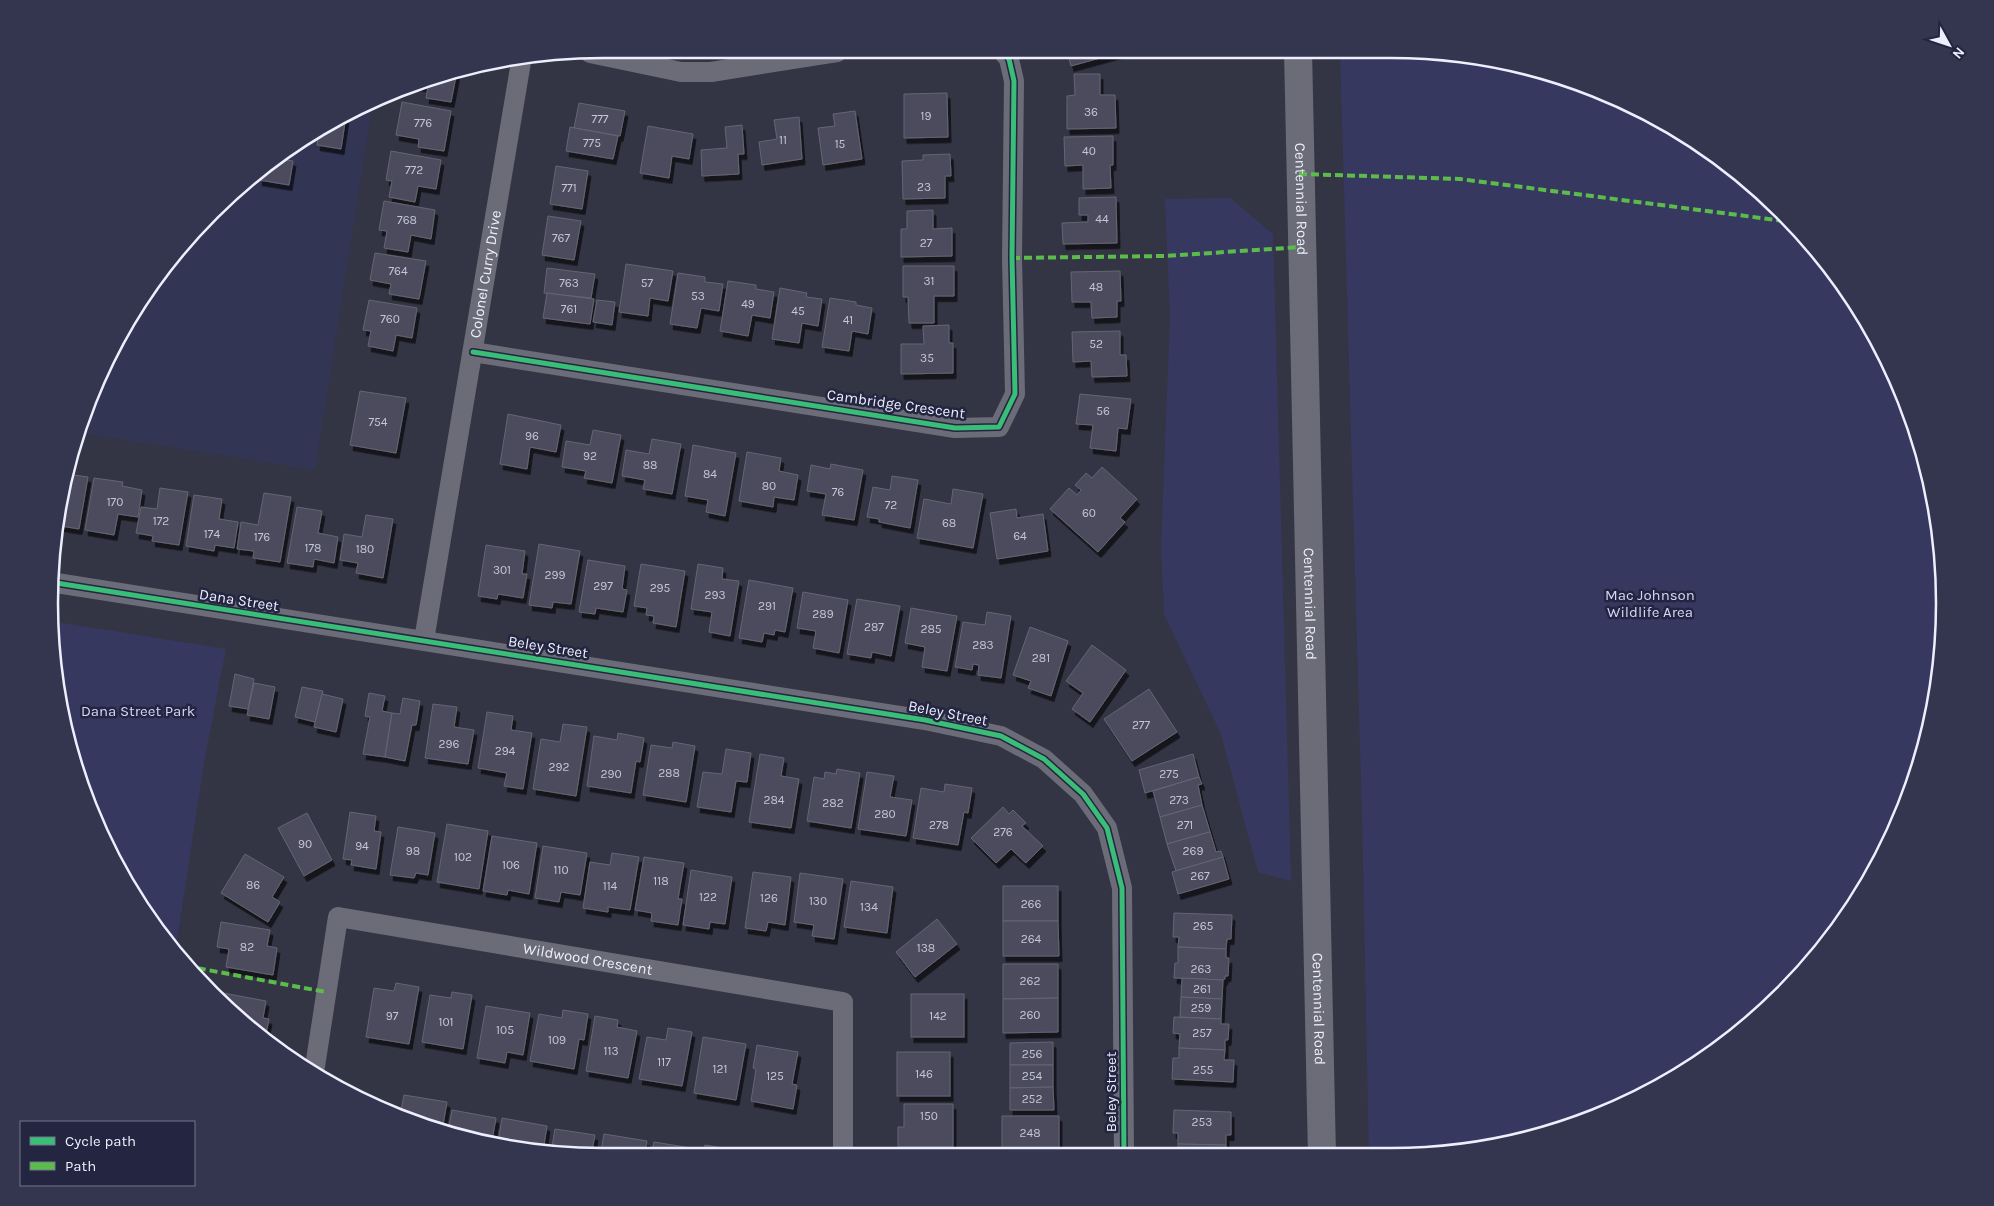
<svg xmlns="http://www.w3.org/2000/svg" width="1994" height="1206" font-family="Karla,sans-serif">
<defs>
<filter id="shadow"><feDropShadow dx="3" dy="5.5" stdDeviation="0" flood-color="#0009"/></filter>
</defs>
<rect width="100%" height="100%" fill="#343544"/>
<path fill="#323554" d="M373 100 315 470 76 432 106 358 163 266 266 163 358 106Z"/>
<g fill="#373860">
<path d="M1340 50H1428L1569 78 1699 142 1783 211 1852 295 1903 391 1935 495 1945 603 1935 711 1903 815 1852 911 1757 1020 1668 1083 1535 1138 1428 1156H1369L1362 815Z"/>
<path d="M1230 198 1273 234 1291 881 1258 872 1221 734 1164 614 1161 546 1170 318 1165 199Z"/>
<path d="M50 621 226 649 204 762 175 954 163 940 123 880 78 781 59 711Z"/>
</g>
<g fill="#4b4c5d" stroke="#646572" filter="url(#shadow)">
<path d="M1067 51H1122V52L1071 66Z"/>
<path d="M457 71 451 102 426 98 428 87 411 84 425 78Z"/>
<path d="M1074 74H1100V95H1115L1116 128 1067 129V96L1075 95Z"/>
<path d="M947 93 948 137 904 138V94Z"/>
<path d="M402 102 451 111 444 151 418 147 419 139 396 135Z"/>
<path d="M579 103 625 111 620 136 574 128Z"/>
<path d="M855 111 862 159 823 165 818 128 835 126 833 114Z"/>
<path d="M342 116H346L341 149 317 145 319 130Z"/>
<path d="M799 117 802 159 762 165 759 142 777 139 774 120Z"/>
<path d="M742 125 744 154H738L739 174 702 176 701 150 727 148 725 127Z"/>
<path d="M648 126 693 134 689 159 672 156 669 178 640 173Z"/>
<path d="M570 127 618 136 613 159 566 151Z"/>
<path d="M1113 136V165H1110L1111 188 1083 189V165L1065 166 1064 137Z"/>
<path d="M391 151 441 160 436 189 418 186 415 202 389 197 392 181 386 180Z"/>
<path d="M950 154 951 176H945V198L903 199 902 161 923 160V155Z"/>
<path d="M274 158 293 161 289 185 259 180 261 168Z"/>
<path d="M556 166 588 171 582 209 550 204Z"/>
<path d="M1116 197 1117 243 1063 244 1062 223 1088 222V215H1079V198Z"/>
<path d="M384 201 435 210 431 239 411 235 408 252 384 248 387 231 379 230Z"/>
<path d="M933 210V229L952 228V256L901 257V229H907V211Z"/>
<path d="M548 216 581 221 574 260 542 255Z"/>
<path d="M375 253 426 261 419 299 389 294 391 284 370 280Z"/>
<path d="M626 264 673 271 668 301 650 298 648 316 619 312Z"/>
<path d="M903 266H954V296H934V323H909L908 297H903Z"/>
<path d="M547 268 595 274 591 298 544 293Z"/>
<path d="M1120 271 1121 301H1117V317L1092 318 1091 302H1072L1071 272Z"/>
<path d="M678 273 705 277V282L723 284 719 311 701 308 697 328 670 324Z"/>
<path d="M728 281 756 285V289L774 292 770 318 752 315 748 336 720 331Z"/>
<path d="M780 288 807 293 806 297 822 299 818 326 802 323 799 343 772 339Z"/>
<path d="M547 293 594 299 590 324 543 318Z"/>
<path d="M830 298 856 302V305L872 308 868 334 852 331 849 351 822 347Z"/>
<path d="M369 300 417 308 412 338 396 335 393 351 368 346 371 331 363 330Z"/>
<path d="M597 300 615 302 612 325 593 322Z"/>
<path d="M949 325V343H953V373L901 374V344H924L923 326Z"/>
<path d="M1120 331V355H1126L1127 376 1092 377 1091 361 1073 362 1072 332Z"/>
<path d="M360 391 406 398 396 453 350 445Z"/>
<path d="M1080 394 1131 399 1127 429 1118 428 1116 451 1090 448 1093 425 1076 424Z"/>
<path d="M508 414 561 425 556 452 530 447 527 469 500 464Z"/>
<path d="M593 430 621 435 612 483 584 478 586 471 562 467 566 441 590 445Z"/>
<path d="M652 439 681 444 672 494 643 489 645 480 622 476 626 450 649 454Z"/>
<path d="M693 445 736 453 725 516 706 512 708 500 685 496Z"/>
<path d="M747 452 781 458 779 471 798 475 794 500 774 497 773 507 739 501Z"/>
<path d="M831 464 863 470 854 520 822 515 826 494 807 491 811 465 830 469Z"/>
<path d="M1102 467 1137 499 1120 518 1125 522 1098 552 1050 509 1069 488 1077 495 1081 490 1075 485 1086 473 1092 478Z"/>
<path d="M67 474 88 477 79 529 55 525Z"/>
<path d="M892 476 918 480 910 528 879 522V519L867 517 873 487 890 490Z"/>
<path d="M94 478 123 482 122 486 142 490 138 517 118 514 114 535 85 530Z"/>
<path d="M160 488 188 492 179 545 152 541 153 536 136 533 141 507 157 509Z"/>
<path d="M953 489 983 494 973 548 917 538 924 499 951 504Z"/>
<path d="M264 493 291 497 280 562 253 558 254 551 237 549 241 522 258 525Z"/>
<path d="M194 495 222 499 219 519 238 522 234 548 215 545 214 551 186 546Z"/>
<path d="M297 507 322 511 318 533 338 537 334 563 314 559 313 567 287 563Z"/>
<path d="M1016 509 1017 518 1043 514 1048 551 997 559 990 513Z"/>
<path d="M366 515 393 519 383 578 356 573 358 563 340 560 344 534 362 537Z"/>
<path d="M539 544 580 551 571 604 553 602 552 608 529 605Z"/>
<path d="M486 545 525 551 522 574H527L523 598 498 594 497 599 478 596Z"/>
<path d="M588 560 625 566 622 589 627 590 623 612 596 608 595 614 579 612Z"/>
<path d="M641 564 685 571 676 627 653 623 654 616 646 615 647 608 634 606Z"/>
<path d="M698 564 723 568 722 579 739 581 730 636 709 632 712 612 691 609Z"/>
<path d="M749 580 793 588 785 632 775 630 774 635 764 633 762 642 739 638Z"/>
<path d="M803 592 848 600 839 653 813 648 816 631 797 628Z"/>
<path d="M857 599 900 606 891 656 872 652 871 658 847 654Z"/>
<path d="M911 608 957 616 947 671 922 667 925 647 905 643Z"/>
<path d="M987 612 1011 616 1001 678 978 675 979 665 973 664 972 670 955 667 963 622 985 625Z"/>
<path d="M1030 627 1068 641 1051 696 1028 688 1031 681 1013 675Z"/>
<path d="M1092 645 1126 670 1090 722 1072 709 1083 693 1066 681Z"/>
<path d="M235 674 254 679 248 709 229 706Z"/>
<path d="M254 683 275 687 269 719 247 715Z"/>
<path d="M302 687 323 691 315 722 295 717Z"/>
<path d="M1149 689 1177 732 1132 761 1104 719Z"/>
<path d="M369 693 385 696 382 711 392 713 385 757 363 754 370 717 365 716Z"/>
<path d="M322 694 343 699 336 732 314 727Z"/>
<path d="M403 698 420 701 416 725H412L405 761 385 757 392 713 400 714Z"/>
<path d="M433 704 457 707 454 727 474 730 468 764 425 758Z"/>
<path d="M487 712 513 716 511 730 532 733 523 789 504 786 507 773 478 768Z"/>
<path d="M563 724 587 727 576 796 533 789 541 739 560 742Z"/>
<path d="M618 733 644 738 640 762 636 761 631 793 587 786 594 736 617 740Z"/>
<path d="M673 742 695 746 686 802 643 795 651 745 672 748Z"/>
<path d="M726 749 751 753 747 782 736 781 731 812 697 807 703 772 722 774Z"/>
<path d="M760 754 784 758 781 776 799 779 791 828 749 822Z"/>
<path d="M1193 754 1199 777 1145 793 1139 770Z"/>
<path d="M837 769 860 773 851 828 807 821 814 777 824 779 825 772 836 774Z"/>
<path d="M867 772 894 776 890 797 912 800 906 836 858 829Z"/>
<path d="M1199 777 1202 784 1198 785 1202 805 1160 817 1153 791Z"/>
<path d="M945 784 972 788 968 813 964 812 958 845 913 838 921 788 944 792Z"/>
<path d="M1202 805 1210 832 1167 844 1160 817Z"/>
<path d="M1003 807 1009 814 1013 810 1026 823 1022 826 1043 846 1026 863 1011 849 996 863 971 838Z"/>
<path d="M350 812 376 816 374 831 381 832 376 869 351 865 352 860 343 859Z"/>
<path d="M307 813 332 860 304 876 278 828Z"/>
<path d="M447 824 488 831 479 889 437 882Z"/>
<path d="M398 827 435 833 428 875 416 873 414 878 390 875Z"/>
<path d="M1210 832 1216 852 1221 851 1223 857 1176 871 1167 844Z"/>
<path d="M492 836 537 843 529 894 508 890 507 895 483 891Z"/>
<path d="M543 846 587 853 580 895 561 892 559 902 535 898Z"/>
<path d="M612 853 639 857 630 910 608 907V912L583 908 590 862 610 865Z"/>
<path d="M245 854 284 877 272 897 280 902 268 922 221 893Z"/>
<path d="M644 857 684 863 678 899H682L678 925 651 921 652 913 635 910Z"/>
<path d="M1223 857 1229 879 1178 894 1172 872Z"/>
<path d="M691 870 732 877 725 924 710 922 709 929 683 925Z"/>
<path d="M753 872 791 877 785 925 768 922 766 931 745 928Z"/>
<path d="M800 873 843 879 834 939 812 936 814 925 794 922Z"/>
<path d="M851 881 893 887 887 933 844 927Z"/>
<rect x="1003" y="886" width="55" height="35"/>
<path d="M1174 913 1232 915 1231 939H1227L1226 949 1178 947 1179 937H1173Z"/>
<path d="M937 919 957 944 915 977 896 952Z"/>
<path d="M1003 921H1058L1059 956H1003Z"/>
<path d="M221 922 270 930 267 946 277 948 273 975 226 967 229 949 217 947Z"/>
<path d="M1178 947 1226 949V958H1229L1228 976H1225V979L1223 980 1174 978 1175 963H1178Z"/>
<path d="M1003 964H1058V998L1003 999Z"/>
<path d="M1182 978 1223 980 1222 999 1181 997Z"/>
<path d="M396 983 419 987 409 1044 366 1037 374 988 394 991Z"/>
<path d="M218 992 266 1001 263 1018 269 1019 265 1039 216 999Z"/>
<path d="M452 992 472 995 463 1049 422 1042 430 995 451 998Z"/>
<rect x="911" y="994" width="53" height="43"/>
<path d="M1181 997 1222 999 1221 1019 1180 1017Z"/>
<path d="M1058 998V1032L1003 1033V999Z"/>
<path d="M486 1006 530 1013 523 1055 507 1052 505 1063 477 1058Z"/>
<path d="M563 1010 588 1014 584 1040 579 1039 574 1069 530 1061 539 1014 562 1018Z"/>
<path d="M595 1016 618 1020 617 1027 637 1031 628 1078 586 1071Z"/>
<path d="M1174 1017 1221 1019V1024H1229L1228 1040H1225V1050L1179 1048 1180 1034 1173 1033Z"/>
<path d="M668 1028 692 1032 682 1086 639 1079 647 1037 666 1040Z"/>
<path d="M703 1037 746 1044 736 1100 694 1093Z"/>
<path d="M1053 1042V1065H1010V1043Z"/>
<path d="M757 1045 798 1052 792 1084 797 1085 793 1109 751 1101 756 1069 753 1068Z"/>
<path d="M1179 1048 1225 1050 1224 1060H1234L1233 1082 1172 1079 1173 1058H1179Z"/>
<rect x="897" y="1052" width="53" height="44"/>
<path d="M1010 1065H1053V1087L1010 1088Z"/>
<path d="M1053 1087 1054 1110H1010V1088Z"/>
<path d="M404 1095 447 1102 442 1131 425 1128 400 1116Z"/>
<path d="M904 1104H953V1147H898V1127H904Z"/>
<path d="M452 1110 496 1118 492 1141 448 1132Z"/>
<path d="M1174 1110 1231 1112V1135H1226V1145L1178 1144V1133H1173Z"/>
<path d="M1002 1116H1059V1150L1002 1151Z"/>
<path d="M502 1118 547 1126 543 1151 498 1142Z"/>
<path d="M555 1129 595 1135 591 1156H566L551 1153Z"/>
<path d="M604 1134 647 1141 644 1156H600Z"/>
<path d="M654 1142 697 1149 696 1156H651Z"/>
<path d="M1178 1144 1226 1145V1154H1229V1156H1178Z"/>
<path d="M705 1145 747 1152V1156H703Z"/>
<path d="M1059 1150V1156H1002V1151Z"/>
</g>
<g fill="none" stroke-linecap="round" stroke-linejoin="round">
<g stroke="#6b6c78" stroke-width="20">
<path d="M590 53 681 72H711L837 52"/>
<path d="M473 352 955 428 999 427 1015 394 1012 258 1014 81 1009 59 1003 52"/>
<path d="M50 582 925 720 1001 736 1044 759 1083 794 1107 828 1122 888 1124 1156"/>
<path id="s1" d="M424 640 522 56"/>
<path id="s2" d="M314 1073 338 917 843 1002V1156"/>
</g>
<path stroke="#6b6c78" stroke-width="28" id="s3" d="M1298 50 1322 1156"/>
<g stroke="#5cbc4b" stroke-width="4" stroke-dasharray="8 4" stroke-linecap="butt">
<path d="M1299 174 1460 179 1792 222"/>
<path d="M1012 258 1165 256 1301 247"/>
<path d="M186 966 326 992"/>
</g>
<defs>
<g id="cycleway">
<path d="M473 352 955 428 999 427 1015 394 1012 258 1014 81 1009 59 1003 52"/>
<path d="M50 582 925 720 1001 736 1044 759 1083 794 1107 828 1122 888 1124 1156"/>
</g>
</defs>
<use href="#cycleway" stroke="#242540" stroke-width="8"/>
<use href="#cycleway" stroke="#3abd76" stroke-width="5"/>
</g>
<g text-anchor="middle" stroke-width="5" stroke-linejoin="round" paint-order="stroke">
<g font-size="12" fill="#c4c6d6">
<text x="1091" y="116">36</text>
<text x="926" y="120">19</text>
<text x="600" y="123">777</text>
<text x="423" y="127">776</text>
<text x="783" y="144">11</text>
<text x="592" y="147">775</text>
<text x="840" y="148">15</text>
<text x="1089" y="155">40</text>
<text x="414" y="174">772</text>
<text x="924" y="191">23</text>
<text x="569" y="192">771</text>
<text x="1102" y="223">44</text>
<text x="407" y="224">768</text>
<text x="561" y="242">767</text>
<text x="926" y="247">27</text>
<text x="398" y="275">764</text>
<text x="929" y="285">31</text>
<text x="569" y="287">763</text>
<text x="647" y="287">57</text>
<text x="1096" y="291">48</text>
<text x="698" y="300">53</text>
<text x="748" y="308">49</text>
<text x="569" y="313">761</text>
<text x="798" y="315">45</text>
<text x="390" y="323">760</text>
<text x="848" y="324">41</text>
<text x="1096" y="348">52</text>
<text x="927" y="362">35</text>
<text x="1103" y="415">56</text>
<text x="378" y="426">754</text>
<text x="532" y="440">96</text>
<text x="590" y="460">92</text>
<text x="650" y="469">88</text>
<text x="710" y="478">84</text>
<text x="769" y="490">80</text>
<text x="838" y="496">76</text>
<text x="115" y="506">170</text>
<text x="891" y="509">72</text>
<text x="1089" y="517">60</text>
<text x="161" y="525">172</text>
<text x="949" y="527">68</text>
<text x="212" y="538">174</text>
<text x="1020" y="540">64</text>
<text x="262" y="541">176</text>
<text x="313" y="552">178</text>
<text x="365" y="553">180</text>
<text x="502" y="574">301</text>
<text x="555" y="579">299</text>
<text x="603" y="590">297</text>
<text x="660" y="592">295</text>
<text x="715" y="599">293</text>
<text x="767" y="610">291</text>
<text x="823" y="618">289</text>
<text x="874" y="631">287</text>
<text x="931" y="633">285</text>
<text x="983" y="649">283</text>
<text x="1041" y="662">281</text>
<text x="1141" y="729">277</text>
<text x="449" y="748">296</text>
<text x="505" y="755">294</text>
<text x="559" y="771">292</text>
<text x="669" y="777">288</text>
<text x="611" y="778">290</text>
<text x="1169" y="778">275</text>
<text x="774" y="804">284</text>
<text x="1179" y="804">273</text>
<text x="833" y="807">282</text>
<text x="885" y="818">280</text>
<text x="939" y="829">278</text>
<text x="1185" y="829">271</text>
<text x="1003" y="836">276</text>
<text x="305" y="848">90</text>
<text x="362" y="850">94</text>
<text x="413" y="855">98</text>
<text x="1193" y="855">269</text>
<text x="463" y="861">102</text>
<text x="511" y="869">106</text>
<text x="561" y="874">110</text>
<text x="1200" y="880">267</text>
<text x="661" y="885">118</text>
<text x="253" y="889">86</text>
<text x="610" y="890">114</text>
<text x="708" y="901">122</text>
<text x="769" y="902">126</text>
<text x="818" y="905">130</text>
<text x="1031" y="908">266</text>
<text x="869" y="911">134</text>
<text x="1203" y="930">265</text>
<text x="1031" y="943">264</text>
<text x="247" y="951">82</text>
<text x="926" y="952">138</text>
<text x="1201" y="973">263</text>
<text x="1030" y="985">262</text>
<text x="1202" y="993">261</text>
<text x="1201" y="1012">259</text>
<text x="1030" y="1019">260</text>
<text x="392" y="1020">97</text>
<text x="938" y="1020">142</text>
<text x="446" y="1026">101</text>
<text x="505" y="1034">105</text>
<text x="1202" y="1037">257</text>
<text x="557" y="1044">109</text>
<text x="611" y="1055">113</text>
<text x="1032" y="1058">256</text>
<text x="664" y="1066">117</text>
<text x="720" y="1073">121</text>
<text x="1203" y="1074">255</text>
<text x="924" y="1078">146</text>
<text x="775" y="1080">125</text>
<text x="1032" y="1080">254</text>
<text x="1032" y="1103">252</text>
<text x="929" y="1120">150</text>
<text x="1202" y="1126">253</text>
<text x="1030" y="1137">248</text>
</g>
<g font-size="15" fill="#edeffe" stroke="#242540">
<text dy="5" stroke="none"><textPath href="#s3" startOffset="149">Centennial Road</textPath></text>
<text dy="5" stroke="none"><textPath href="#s1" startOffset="371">Colonel Curry Drive</textPath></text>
<text transform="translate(896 404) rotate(8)" y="5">Cambridge Crescent</text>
<text transform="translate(239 600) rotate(9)" y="5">Dana Street</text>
<text dy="5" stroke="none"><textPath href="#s3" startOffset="554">Centennial Road</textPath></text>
<text transform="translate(548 647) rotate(9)" y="5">Beley Street</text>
<text transform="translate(948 713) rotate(11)" y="5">Beley Street</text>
<text dy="5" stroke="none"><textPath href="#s2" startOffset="411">Wildwood Crescent</textPath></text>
<text dy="5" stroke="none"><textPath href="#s3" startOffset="959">Centennial Road</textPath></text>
<text transform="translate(1111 1092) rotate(-90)" y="5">Beley Street</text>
</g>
<g font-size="15" fill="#d3d7fb" stroke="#242540">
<text x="1650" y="600">Mac Johnson<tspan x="1650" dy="17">Wildlife Area</tspan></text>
<text x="138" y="716">Dana Street Park</text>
</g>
</g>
<path d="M0 0H1994V1206H0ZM603 58H1391A545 545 0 0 1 1936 603V603A545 545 0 0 1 1391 1148H603A545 545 0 0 1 58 603V603A545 545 0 0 1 603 58Z" fill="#34354f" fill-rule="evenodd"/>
<path fill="none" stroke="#edeffe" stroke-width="2.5" d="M603 58H1391A545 545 0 0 1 1936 603V603A545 545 0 0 1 1391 1148H603A545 545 0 0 1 58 603V603A545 545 0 0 1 603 58Z"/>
<rect x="20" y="1121" width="175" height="65" fill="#242540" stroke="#74768c"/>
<rect x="30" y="1137" width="25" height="8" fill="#3abd76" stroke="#74768c"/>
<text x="65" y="1146" font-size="15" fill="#edeffe">Cycle path</text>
<rect x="30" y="1162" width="25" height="8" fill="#5cbc4b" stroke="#74768c"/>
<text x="65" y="1171" font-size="15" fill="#edeffe">Path</text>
<g transform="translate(1949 45) rotate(130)" stroke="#242540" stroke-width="4" paint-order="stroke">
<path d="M0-4L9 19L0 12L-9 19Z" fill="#edeffe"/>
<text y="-8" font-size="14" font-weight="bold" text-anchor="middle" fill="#edeffe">N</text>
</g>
</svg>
